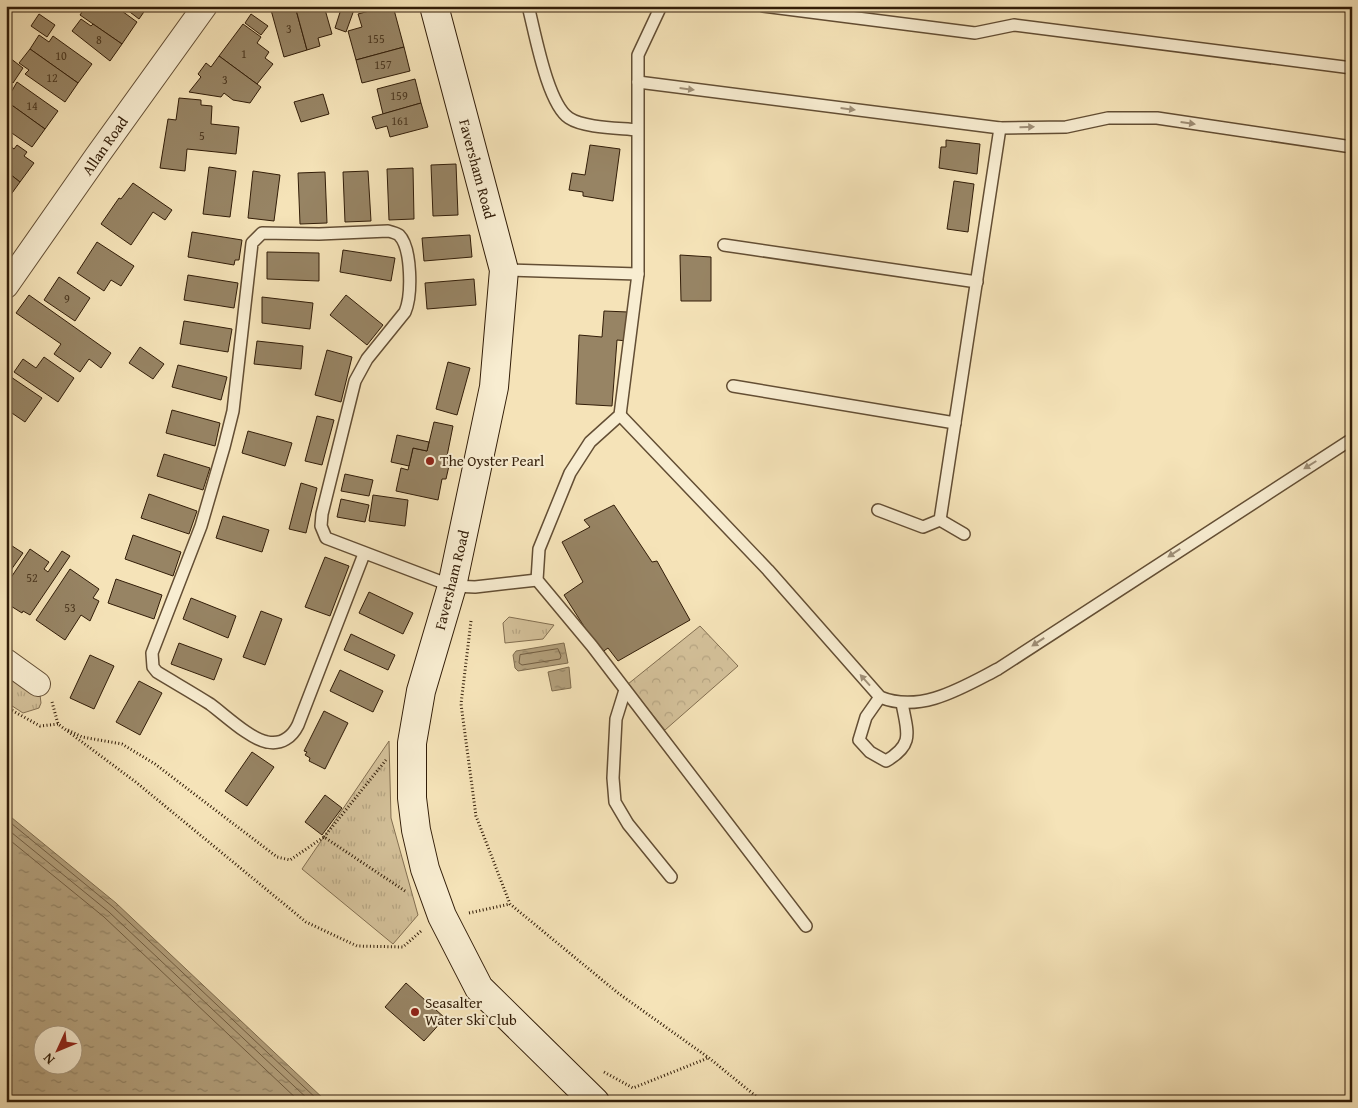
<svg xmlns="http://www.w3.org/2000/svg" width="1358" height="1108" font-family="'Gentium Book Plus',serif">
<defs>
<pattern id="grass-tufts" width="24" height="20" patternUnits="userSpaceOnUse" patternTransform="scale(1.25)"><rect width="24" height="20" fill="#d4c19a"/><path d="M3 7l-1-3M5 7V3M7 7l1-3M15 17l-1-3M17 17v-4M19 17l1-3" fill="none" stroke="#b6a583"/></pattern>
<pattern id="park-crowns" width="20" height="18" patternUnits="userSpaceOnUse" patternTransform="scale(1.25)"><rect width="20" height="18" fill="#d4c19a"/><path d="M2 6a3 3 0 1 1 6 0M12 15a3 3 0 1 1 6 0" fill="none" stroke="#b6a583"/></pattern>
<pattern id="water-ripples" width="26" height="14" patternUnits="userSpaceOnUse" patternTransform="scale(1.25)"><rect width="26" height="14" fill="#b3a07c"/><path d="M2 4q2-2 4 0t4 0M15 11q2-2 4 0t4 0" fill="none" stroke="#928264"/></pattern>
</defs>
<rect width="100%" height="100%" fill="#f5e3b8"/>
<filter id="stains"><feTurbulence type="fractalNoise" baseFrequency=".004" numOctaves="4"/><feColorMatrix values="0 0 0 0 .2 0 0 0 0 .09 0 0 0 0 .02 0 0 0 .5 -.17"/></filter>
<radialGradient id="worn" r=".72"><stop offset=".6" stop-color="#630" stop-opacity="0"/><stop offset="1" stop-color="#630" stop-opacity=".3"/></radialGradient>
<g fill="url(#grass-tufts)" stroke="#836f51">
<path d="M509 617 554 625 543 639 505 643 503 623Z"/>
<path d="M6 666 40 695 41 703 39 708 23 713 6 702Z"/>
<path d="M389 741 391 818 418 915 393 944 302 869Z"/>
</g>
<path fill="url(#park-crowns)" stroke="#836f51" d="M700 626 738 666 665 730 628 684Z"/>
<g fill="url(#water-ripples)" stroke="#7f6c4e" fill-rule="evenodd">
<path d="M564 643 568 663 518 671 515 668 513 655 516 651Z"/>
<path d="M569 667 571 688 552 691 548 672Z"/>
<path d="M6 813 116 903 327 1102H6ZM42 1036H72V1066H42Z"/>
</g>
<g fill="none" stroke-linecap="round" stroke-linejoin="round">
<g stroke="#725e42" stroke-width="1">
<path d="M558 649 561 656 560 659 522 665 519 663 520 655Z"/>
<path d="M6 819 113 907 320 1102"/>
<path d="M6 828 109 912 311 1102"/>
<path d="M6 837 104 917 300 1102"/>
</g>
</g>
<g fill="#978464" stroke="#321d08">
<path d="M86 6H115L137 22 122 44 80 15Z"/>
<path d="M122 6H148L139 19Z"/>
<path d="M284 6H295L307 50 284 57 271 10Z"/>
<path d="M295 6H324L332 34 318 38 320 46 307 50Z"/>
<path d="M342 6 355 7 346 32 335 28Z"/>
<path d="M388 6H393L404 47 356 60 348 31 362 27 358 14Z"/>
<path d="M39 14 55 25 47 37 31 26Z"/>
<path d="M251 14 268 26 261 35 245 23Z"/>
<path d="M81 19 91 26 93 24 122 44 110 61 72 31Z"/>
<path d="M243 24 261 37 257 43 269 52 265 58 273 64 257 84 219 56Z"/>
<path d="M39 35 49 42 53 36 92 64 78 83 30 49Z"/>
<path d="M404 47 410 71 362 83 356 60Z"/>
<path d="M30 49 78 83 65 102 25 74 29 70 19 63Z"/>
<path d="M6 55 23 68 13 83 6 78Z"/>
<path d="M219 56 261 87 250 103 233 100 224 93 221 97 189 92 201 77 198 74 206 63 211 67Z"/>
<path d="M415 79 421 103 383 114 377 89Z"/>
<path d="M17 82 58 111 45 129 6 101Z"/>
<path d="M323 94 329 114 301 122 294 102Z"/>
<path d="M179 98 201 100V105L212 106 211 124 239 127 236 154 187 149 185 171 160 168 168 119 176 120Z"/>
<path d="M6 101 45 129 32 147 6 129Z"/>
<path d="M421 103 428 127 390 137 387 126 376 129 372 117Z"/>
<path d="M946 140 980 144 977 174 939 168 941 147H946Z"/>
<path d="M6 143 14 149 17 145 27 152 24 156 34 163 20 182 6 171Z"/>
<path d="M590 145 620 149 613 201 583 196V192L569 190 572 173 585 175Z"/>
<path d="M456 164 458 215 433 216 431 165Z"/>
<path d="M209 167 236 171 230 217 203 214Z"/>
<path d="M413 168 414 219 389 220 387 169Z"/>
<path d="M6 171 20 182 7 200H6Z"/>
<path d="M253 171 280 175 274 221 248 218Z"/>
<path d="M368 171 371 221 345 222 343 172Z"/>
<path d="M325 172 327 223 300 224 298 173Z"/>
<path d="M954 181 974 184 968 232 947 229Z"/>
<path d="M133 183 172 210 165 220 153 212 131 245 101 224 119 198 121 199Z"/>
<path d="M192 232 242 240 239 260H235L234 265 188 257Z"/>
<path d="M470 235 472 257 424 261 422 238Z"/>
<path d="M97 242 134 266 121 286 111 280 104 291 77 273Z"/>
<path d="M343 250 395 258 391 281 340 272Z"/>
<path d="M267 252 319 253V281L267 279Z"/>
<path d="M680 255 711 257V301H681Z"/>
<path d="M188 275 238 283 234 308 184 300Z"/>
<path d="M59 277 90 298 75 321 44 300Z"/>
<path d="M474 279 476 305 427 309 425 283Z"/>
<path d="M29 295 111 353 101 368 89 359 80 372 54 354 61 344 16 313Z"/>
<path d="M346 295 383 325 367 345 330 315Z"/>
<path d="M262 297 313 303 310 329 262 323Z"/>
<path d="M604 311 628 312 627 341 617 340 612 406 576 404 579 335 602 337Z"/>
<path d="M184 321 232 329 228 352 180 344Z"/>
<path d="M257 341 303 346 301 369 254 364Z"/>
<path d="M140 347 164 364 153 379 129 363Z"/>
<path d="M327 350 352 357 341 402 315 395Z"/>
<path d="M44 357 74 378 58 402 14 372 23 359 36 368Z"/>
<path d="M448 362 470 368 457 415 436 409Z"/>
<path d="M178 365 227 377 221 400 172 387Z"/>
<path d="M11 377 42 398 25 422 6 409V385Z"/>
<path d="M172 410 220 423 215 446 166 433Z"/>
<path d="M317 416 334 420 322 465 305 461Z"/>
<path d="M434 422 453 426 447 456 451 457 446 479H442L438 500 396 491 401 468 408 470 413 448 427 451Z"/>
<path d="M248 431 292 443 285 466 242 453Z"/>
<path d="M397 435 429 442 427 451 413 448 409 466 391 462Z"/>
<path d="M164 454 210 468 203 490 157 476Z"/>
<path d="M345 474 373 480 369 496 341 491Z"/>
<path d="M301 483 317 488 306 533 289 529Z"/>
<path d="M149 494 197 511 189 534 141 518Z"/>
<path d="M373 495 408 500 405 526 369 521Z"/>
<path d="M341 499 369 505 365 522 337 517Z"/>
<path d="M614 505 652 562 657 561 690 620 618 661 608 648 601 653 564 595 583 582 562 542 590 527 584 520Z"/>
<path d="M223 516 269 530 262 552 216 538Z"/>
<path d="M133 535 181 552 173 576 125 559Z"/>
<path d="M6 542 23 553 6 577Z"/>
<path d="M30 549 49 562 44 569 48 572 62 551 70 556 30 615 23 611 22 613 6 603V585Z"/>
<path d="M325 557 349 566 330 616 305 607Z"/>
<path d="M70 569 99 589 93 598 99 601 90 621 81 615 65 640 36 620Z"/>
<path d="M116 579 162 595 154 619 108 603Z"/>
<path d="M369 592 413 613 403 634 359 613Z"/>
<path d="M191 598 236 616 228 638 183 619Z"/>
<path d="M261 611 282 619 265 665 243 657Z"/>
<path d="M351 634 395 655 388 670 344 650Z"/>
<path d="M179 643 222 659 214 680 171 664Z"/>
<path d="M90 655 114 666 94 709 70 698Z"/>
<path d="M340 670 383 691 373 712 330 691Z"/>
<path d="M139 681 162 693 140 735 116 722Z"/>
<path d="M324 711 348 723 325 769 309 761 310 758 305 755 307 752 304 751Z"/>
<path d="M252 752 274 767 247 806 225 791Z"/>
<path d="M325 795 342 808 322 835 305 822Z"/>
<path d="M406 983 445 1018 424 1041 385 1007Z"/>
</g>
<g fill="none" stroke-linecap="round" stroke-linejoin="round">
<defs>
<g id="lane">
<path d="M528 6C535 32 547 103 569 118 584 128 620 128 637 130"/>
<path d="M661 6 638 55V274L620 415 590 442 570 473 539 549 537 580 592 646 806 926"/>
<path d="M763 6 975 33 1014 25 1352 68"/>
<path d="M638 82 1000 128 1066 127 1108 118H1157L1352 147"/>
<path d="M724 245 977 282"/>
<path d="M504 270 638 274"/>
<path d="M733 386 955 423"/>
<path d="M620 415 768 570 880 697C921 714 963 687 998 669L1352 439"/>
<path d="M878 510 923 527 940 520 1000 128"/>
<path d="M940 520 964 534"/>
<path d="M364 554 298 725C292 737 282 745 267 742 250 739 225 715 210 704 193 693 175 683 157 672L153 667 152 653 201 526 224 447 233 411 252 243 262 233 319 234 388 231C392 232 396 233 399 235 412 248 412 296 405 312L367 359 355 381 322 514 321 526 326 538 452 586 475 587 537 580"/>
<path d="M625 690 616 719 613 778 615 802 628 824 671 877"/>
<path d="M880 697 866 717 859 740 870 752 886 761C915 744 907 732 902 703"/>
</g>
<g id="street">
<path d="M6 286 97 156 205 6"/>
<path d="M6 661 38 684"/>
</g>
<path id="secondary" d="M434 6 504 270 494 387 452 586 421 691 412 743V798L416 830 425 869 442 916 479 988 595 1102"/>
</defs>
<use href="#lane" stroke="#634e34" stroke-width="14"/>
<use href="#street" stroke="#634e34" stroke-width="26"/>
<use href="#secondary" stroke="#321d08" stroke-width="30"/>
<g stroke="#321d08" stroke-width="3" stroke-dasharray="1 2.5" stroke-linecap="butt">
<path d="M471 621 461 704 476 816 510 904 618 993 709 1058 763 1102"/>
<path d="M52 702 58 724 137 783 306 922 357 946 403 947 421 931"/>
<path d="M6 707 40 726 58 724"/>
<path d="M68 730 82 737 122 744 155 764 277 857 290 860 324 837 405 891"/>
<path d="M324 837 386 760"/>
<path d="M469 913 510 904"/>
<path d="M604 1072 633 1088 708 1058"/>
</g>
<use href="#lane" stroke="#f8edd1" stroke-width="11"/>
<use href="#street" stroke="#f8edd1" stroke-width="24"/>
<use href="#secondary" stroke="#f8edd1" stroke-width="28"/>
</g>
<defs><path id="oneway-solid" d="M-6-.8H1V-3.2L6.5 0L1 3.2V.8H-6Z" transform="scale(1.25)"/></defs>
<g fill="#9f8f77">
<use href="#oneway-solid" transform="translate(687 89) rotate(7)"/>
<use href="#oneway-solid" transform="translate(848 109) rotate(7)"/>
<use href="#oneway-solid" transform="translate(1188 123) rotate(8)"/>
<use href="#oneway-solid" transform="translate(1027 127) rotate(-1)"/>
<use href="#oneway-solid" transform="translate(1310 465) rotate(148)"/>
<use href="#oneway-solid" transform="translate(1174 553) rotate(147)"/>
<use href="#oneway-solid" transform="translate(1038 642) rotate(147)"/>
<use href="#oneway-solid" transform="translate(865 680) rotate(-132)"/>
</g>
<g fill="#8f2418" stroke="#f8edd1" stroke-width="2">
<circle cx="430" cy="461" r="5"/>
<circle cx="415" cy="1012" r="5"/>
</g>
<g text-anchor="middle" stroke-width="4" stroke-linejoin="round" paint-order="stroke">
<g font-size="12" fill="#4b371f">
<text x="289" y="33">3</text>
<text x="376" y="43">155</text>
<text x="99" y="44">8</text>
<text x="244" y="58">1</text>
<text x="61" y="60">10</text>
<text x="383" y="69">157</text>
<text x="52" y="82">12</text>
<text x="225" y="84">3</text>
<text x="399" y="100">159</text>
<text x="32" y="110">14</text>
<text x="400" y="125">161</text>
<text x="202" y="140">5</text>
<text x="67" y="303">9</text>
<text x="32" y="582">52</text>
<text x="70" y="612">53</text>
</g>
<g font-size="15" fill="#321d08" stroke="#f8edd1">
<text transform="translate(105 146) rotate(-55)" y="5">Allan Road</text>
<text transform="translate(477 169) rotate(75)" y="5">Faversham Road</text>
<text transform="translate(452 580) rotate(-76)" y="5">Faversham Road</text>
</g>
<g font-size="15" fill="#321d08" stroke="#f8edd1" text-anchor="start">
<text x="440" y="466">The Oyster Pearl</text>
<text x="425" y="1008">Seasalter<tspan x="425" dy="17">Water Ski Club</tspan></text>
</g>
</g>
<rect width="1358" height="1108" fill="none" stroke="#f5e3b8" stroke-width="25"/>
<rect x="8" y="8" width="1343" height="1093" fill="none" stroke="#321d08" stroke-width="2.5"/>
<rect x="12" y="12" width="1333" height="1083" fill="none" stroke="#321d08"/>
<g transform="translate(58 1050) rotate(226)"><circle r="24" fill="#f8edd1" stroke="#a99a81"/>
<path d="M0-4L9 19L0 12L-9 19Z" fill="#8f2418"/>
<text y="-8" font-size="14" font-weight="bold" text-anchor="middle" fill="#321d08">N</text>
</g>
<rect width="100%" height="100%" filter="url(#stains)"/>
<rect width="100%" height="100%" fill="url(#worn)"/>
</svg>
